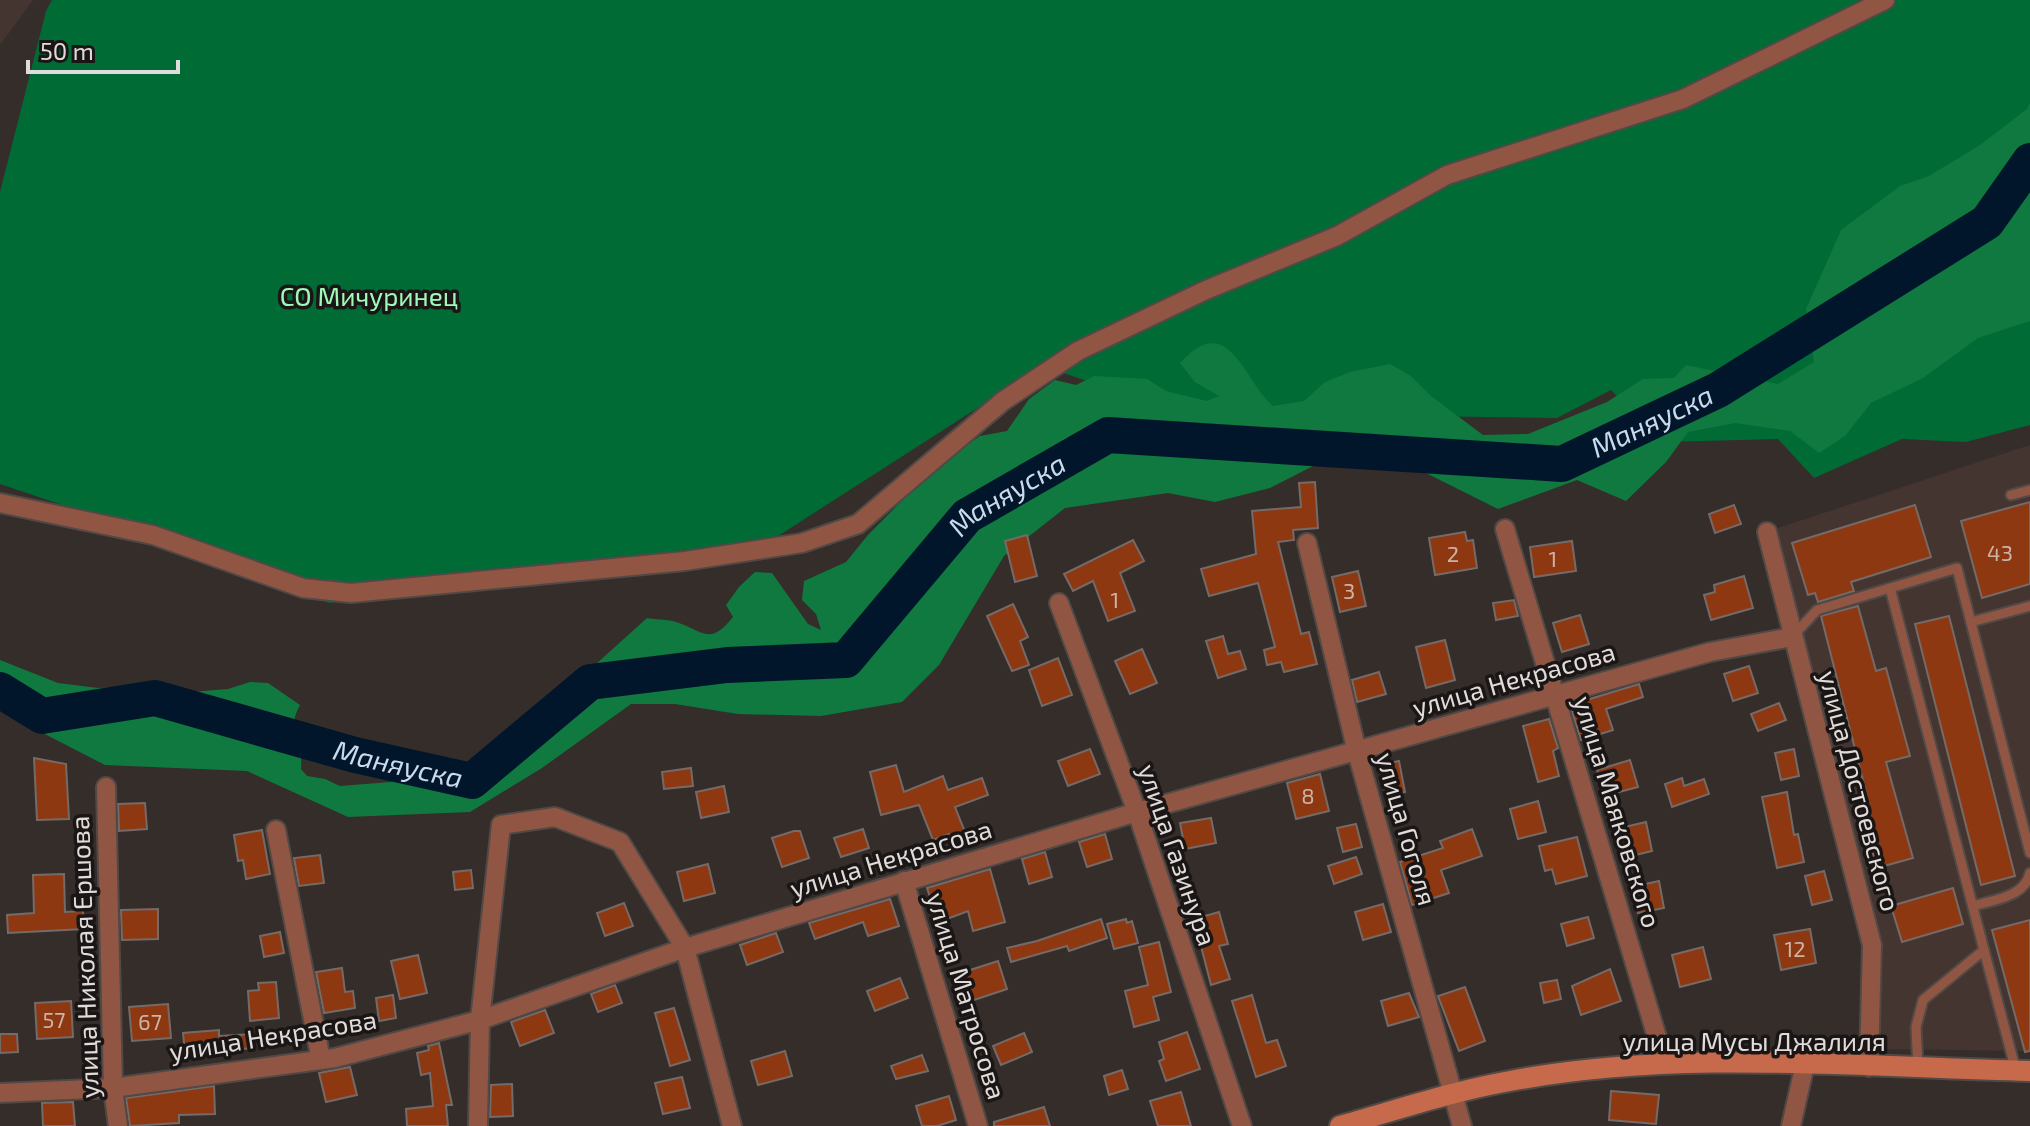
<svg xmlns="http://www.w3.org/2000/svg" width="2030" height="1126" font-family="'Exo 2',sans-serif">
<rect width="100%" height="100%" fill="#352d2a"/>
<g fill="#443530">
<path d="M0 0H33L0 45Z"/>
<path d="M2030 445V1051L1880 1049 1883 949 1775 529Z"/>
</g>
<path fill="#006b35" d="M52 0H2030V425L1966 442 1902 439 1814 478 1778 439 1662 442 1611 390 1557 418 1180 413 1043 366 775 538 329 603 178 544 0 484V192L46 11Z"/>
<path fill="#10793f" d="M2030 103V321L1978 338 1923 378 1871 403 1845 436 1819 453 1790 431 1735 423 1688 432 1666 462 1626 501 1577 480 1498 509 1362 441 1270 488 1215 502 1168 493 1065 508 1004 556 939 665 902 702 821 716 738 714 675 704H631L542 768 470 812 348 817 247 771 105 765 0 711V660L58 683 98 688 141 686 191 692 228 689 250 682 268 683 300 705C284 735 304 740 301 769L307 776 325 779 340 786 416 780 434 781 471 767 504 747 647 618C657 620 670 619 679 623 706 633 710 645 733 617L726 605 739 587 755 572 772 573 808 624 821 630 816 614 802 600 804 581 846 562 868 535 937 465 980 436 1007 431 1029 399 1055 380 1076 385 1094 376 1147 379 1166 391 1207 401 1219 396 1195 382 1180 363C1229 309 1243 380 1273 406L1304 401 1325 382 1350 372 1390 364 1411 376 1431 396 1483 435 1528 434 1607 402 1643 379 1674 378 1686 365 1778 384 1814 362 1806 309 1841 230 1900 186 1929 176 1980 145 2027 109Z"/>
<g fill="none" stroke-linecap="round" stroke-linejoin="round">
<path stroke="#02162b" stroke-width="36" id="s1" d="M0 690 42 716 155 698 355 755 472 781 590 682 727 665 846 660 967 516 1108 435 1562 464 1718 390 1987 222 2030 161"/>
</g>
<g fill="#8e3812" stroke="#746a67" stroke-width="2">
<path d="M1315 482 1318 528 1293 530 1294 540 1278 542 1301 634 1309 632 1317 664 1284 672 1281 662 1267 665 1264 650 1275 647 1258 583 1209 596 1201 569 1256 554 1252 511 1301 507 1299 483Z"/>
<path d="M2030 502V584L1982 598 1961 521Z"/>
<path d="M1734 505 1741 524 1715 533 1709 514Z"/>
<path d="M1915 505 1931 557 1851 582 1854 591 1818 602 1815 593 1808 595 1792 543Z"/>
<path d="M1465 532 1467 541 1473 540 1477 568 1435 575 1429 538Z"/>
<path d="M1027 535 1037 576 1015 582 1005 541Z"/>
<path d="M1133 540 1144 561 1120 573 1135 611 1108 621 1093 581 1073 591 1064 574Z"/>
<path d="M1572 541 1576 571 1534 577 1530 547Z"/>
<path d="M1358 571 1366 606 1340 612 1332 577Z"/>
<path d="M1744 576 1753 608 1711 620 1704 595 1715 592 1714 585Z"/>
<path d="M1514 600 1518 616 1496 620 1493 603Z"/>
<path d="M1013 604 1028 637 1020 641 1029 665 1012 671 987 616Z"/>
<path d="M1858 606 1876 671 1886 668 1910 756 1886 762 1913 858 1877 868 1857 799 1867 796 1821 616Z"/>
<path d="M1580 615 1589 644 1562 652 1553 623Z"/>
<path d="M1949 616 2015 876 1981 885 1915 624Z"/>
<path d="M1223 636 1228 654 1240 651 1246 669 1218 678 1206 641Z"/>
<path d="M1445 640 1455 680 1426 688 1416 647Z"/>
<path d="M1142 649 1157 683 1130 694 1115 661Z"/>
<path d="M1058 658 1072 695 1042 706 1029 670Z"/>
<path d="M1749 666 1758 693 1733 701 1724 674Z"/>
<path d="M1379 672 1386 694 1357 702 1352 680Z"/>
<path d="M1639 684 1643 697 1606 709 1613 730 1581 740 1570 705Z"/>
<path d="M1779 703 1786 720 1758 731 1751 714Z"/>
<path d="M1549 719 1558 748 1553 751 1559 776 1538 782 1523 726Z"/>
<path d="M1090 749 1100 774 1068 786 1058 761Z"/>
<path d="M1794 749 1799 776 1781 780 1775 753Z"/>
<path d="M34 758 66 764 69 819 37 820Z"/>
<path d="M1630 760 1638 787 1604 796 1597 770Z"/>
<path d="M1399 761 1405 792 1386 796 1379 765Z"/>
<path d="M896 765 904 792 943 776 948 790 982 778 988 795 955 807 965 832 950 837 949 834 933 840 919 805 881 815 870 772Z"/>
<path d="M691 768 693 786 664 789 662 772Z"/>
<path d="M1320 774 1329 811 1296 819 1287 783Z"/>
<path d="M1682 778 1684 786 1704 779 1709 794 1672 807 1665 784Z"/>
<path d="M724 786 729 812 701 818 696 792Z"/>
<path d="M1787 792 1794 835 1798 834 1804 862 1777 868 1762 797Z"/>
<path d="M1538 801 1546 832 1518 839 1510 809Z"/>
<path d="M145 803 147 829 119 831 118 804Z"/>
<path d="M1211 818 1216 843 1185 849 1180 823Z"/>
<path d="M1646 822 1652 851 1623 858 1616 829Z"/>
<path d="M1356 824 1362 847 1343 852 1337 828Z"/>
<path d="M863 829 869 848 841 857 834 838Z"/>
<path d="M1472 829 1482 856 1441 870 1449 893 1412 905 1400 862 1443 848 1440 841Z"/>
<path d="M262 830 270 874 246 879 243 860 238 861 234 835Z"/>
<path d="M794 831H800L809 858 782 867 772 838Z"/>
<path d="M1105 834 1112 859 1087 867 1079 842Z"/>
<path d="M1577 837 1587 876 1556 884 1552 869 1545 871 1539 846Z"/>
<path d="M1045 852 1052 877 1029 884 1022 859Z"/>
<path d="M320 855 324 883 299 886 294 858Z"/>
<path d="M1356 857 1362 874 1334 884 1328 866Z"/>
<path d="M708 864 715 893 684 901 677 872Z"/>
<path d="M990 869 1005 922 973 931 968 911 947 919 941 903 933 906 927 888Z"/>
<path d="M471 870 473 888 455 890 453 872Z"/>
<path d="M1824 871 1832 900 1812 905 1805 876Z"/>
<path d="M64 874 65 912 83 911 84 929 8 933 7 915 34 913 33 875Z"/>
<path d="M1659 881 1664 908 1638 913 1632 887Z"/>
<path d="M1953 888 1963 924 1902 942 1891 906Z"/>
<path d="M890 899 899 926 868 936 863 922 815 939 809 923Z"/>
<path d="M624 903 633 926 605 936 597 913Z"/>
<path d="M1383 904 1391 932 1363 940 1355 912Z"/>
<path d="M158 909V939L122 940 121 910Z"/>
<path d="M1219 912 1228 944 1219 946 1230 979 1211 985 1194 919Z"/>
<path d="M1588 917 1594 938 1567 946 1561 924Z"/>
<path d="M1101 919 1107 938 1069 951 1067 946 1011 962 1007 948 1037 941Z"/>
<path d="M1126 919 1127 923 1132 921 1138 943 1114 949 1107 924Z"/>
<path d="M2030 920V1051L2025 1052 1992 930Z"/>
<path d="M1810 929 1816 963 1781 970 1774 935Z"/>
<path d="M280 932 284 953 264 957 260 936Z"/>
<path d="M776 933 783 952 747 965 740 945Z"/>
<path d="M1159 942 1171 992 1153 997 1159 1020 1134 1027 1125 991 1148 985 1139 947Z"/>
<path d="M1703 947 1711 979 1680 987 1672 955Z"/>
<path d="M418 955 427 993 400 999 391 961Z"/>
<path d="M998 961 1007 989 974 1000 964 972Z"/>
<path d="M342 968 345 992 353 991 355 1008 324 1013 316 972Z"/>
<path d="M1610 969 1621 1001 1581 1015 1572 986Z"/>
<path d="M900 978 908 998 875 1011 867 991Z"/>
<path d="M1557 980 1561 999 1544 1003 1540 983Z"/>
<path d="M276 982 279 1018 250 1021 248 991 259 990 258 983Z"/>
<path d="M615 985 622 1003 598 1012 591 994Z"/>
<path d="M1465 987 1485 1041 1459 1051 1438 996Z"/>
<path d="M1409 993 1419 1017 1388 1026 1381 1001Z"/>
<path d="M393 995 396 1018 379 1021 376 998Z"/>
<path d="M1252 995 1266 1043 1277 1040 1286 1066 1256 1077 1232 1001Z"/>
<path d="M71 1001 73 1037 37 1039 35 1003Z"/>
<path d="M168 1004 171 1038 132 1041 129 1007Z"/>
<path d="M674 1008 690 1060 670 1066 655 1013Z"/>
<path d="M545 1010 554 1033 520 1046 511 1022Z"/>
<path d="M219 1030V1036L253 1034 254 1048 185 1053 183 1033Z"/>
<path d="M1187 1032 1200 1069 1166 1081 1159 1061 1164 1059 1159 1042Z"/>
<path d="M1024 1033 1032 1052 1001 1065 993 1046Z"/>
<path d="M0 1034H17L18 1052 0 1053Z"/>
<path d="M439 1043 452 1105H446L448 1126H407L406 1109 433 1106 430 1073 421 1075 417 1053 429 1050 428 1046Z"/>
<path d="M785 1051 792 1076 758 1085 751 1061Z"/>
<path d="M922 1055 928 1071 896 1079 891 1066Z"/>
<path d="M350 1067 357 1095 326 1102 319 1073Z"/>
<path d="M1122 1070 1128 1089 1109 1095 1104 1076Z"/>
<path d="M682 1077 690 1108 663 1114 655 1083Z"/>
<path d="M512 1084 513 1116 490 1117 491 1085Z"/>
<path d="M214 1086 215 1114 179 1115V1123L130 1126 126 1098Z"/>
<path d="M1611 1091 1659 1095 1656 1124 1609 1120Z"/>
<path d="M1181 1092 1191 1126H1158L1150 1101Z"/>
<path d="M949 1096 956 1120 937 1126H922L916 1106Z"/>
<path d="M73 1102 75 1126H43L42 1103Z"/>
<path d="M1044 1107 1050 1126H994V1122Z"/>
</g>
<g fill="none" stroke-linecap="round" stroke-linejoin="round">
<defs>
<g id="service">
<path d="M2011 495 2030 490"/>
<path d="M1890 588 1957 568 2030 853"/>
<path d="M1971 622 2030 606"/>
<path d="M1794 635 1817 610 1890 588 1984 950 1923 1000 1916 1027 1918 1068"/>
<path d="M1973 906C1993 900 2025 897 2030 873"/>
<path d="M1984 950 2016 1071"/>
</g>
<g id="minor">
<path d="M0 503 153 535 303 588 351 593 685 561 802 543 858 524 1003 401 1078 351 1206 290 1337 236 1447 175 1683 99 1885 0"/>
<path d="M1505 529 1665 1064"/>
<path d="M1767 532 1872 945 1869 1067"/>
<path d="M1307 543 1357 752 1462 1126"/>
<path d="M1059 603 1137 812 1242 1126"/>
<path d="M106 787 113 1088 118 1126"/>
<path d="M276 830 321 1060"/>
<path d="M904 881 978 1126"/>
<path d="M0 1093 113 1088 335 1058 480 1020 685 948 1137 812 1710 652 1792 637"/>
<path d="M478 1126 480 1020 501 825 555 817 620 842 685 948 732 1126"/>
<path d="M1791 1126 1805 1064"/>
</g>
<path id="secondary" d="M1340 1126C1397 1110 1453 1091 1510 1081 1680 1049 1858 1067 2030 1071"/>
</defs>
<use href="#service" stroke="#514946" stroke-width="13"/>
<use href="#minor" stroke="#514946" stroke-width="22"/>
<use href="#secondary" stroke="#514946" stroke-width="24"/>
<use href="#service" stroke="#915643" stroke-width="9"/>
<use href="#minor" stroke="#915643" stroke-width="18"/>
<use href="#secondary" stroke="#c76a4b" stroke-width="20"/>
</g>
<g text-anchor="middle" stroke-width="7" stroke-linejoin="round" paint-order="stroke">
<g font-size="22" fill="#ccb3a8">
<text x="2000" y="561">43</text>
<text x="1453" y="562">2</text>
<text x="1553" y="567">1</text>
<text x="1349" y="599">3</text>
<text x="1115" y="608">1</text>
<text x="1308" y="804">8</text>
<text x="1795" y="957">12</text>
<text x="54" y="1028">57</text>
<text x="150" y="1030">67</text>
</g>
<g font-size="26" fill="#9ffab9" stroke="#1a1615">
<text x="369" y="306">СО Мичуринец</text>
</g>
<g font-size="26" fill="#e1dcda" stroke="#1a1615">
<text transform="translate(1514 680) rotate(-16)" y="9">улица Некрасова</text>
<text transform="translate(1859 791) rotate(75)" y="9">улица Достоевского</text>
<text transform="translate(1617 812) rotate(73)" y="9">улица Маяковского</text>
<text transform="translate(1406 829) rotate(74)" y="9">улица Гоголя</text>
<text transform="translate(1177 855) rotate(71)" y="9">улица Газинура</text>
<text transform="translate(891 859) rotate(-17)" y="9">улица Некрасова</text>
<text transform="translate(85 957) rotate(-92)" y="9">улица Николая Ершова</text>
<text transform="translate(966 996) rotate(73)" y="9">улица Матросова</text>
<text transform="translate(273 1036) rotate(-9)" y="9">улица Некрасова</text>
<text x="1754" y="1051">улица Мусы Джалиля</text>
</g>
<g font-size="28" font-style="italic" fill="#c9daed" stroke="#1a1615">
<text dy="10" stroke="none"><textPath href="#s1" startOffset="1808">Маняуска</textPath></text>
<text dy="10" stroke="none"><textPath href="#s1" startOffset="1136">Маняуска</textPath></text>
<text dy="10" stroke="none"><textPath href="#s1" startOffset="416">Маняуска</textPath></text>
</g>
</g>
<path d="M28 60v12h150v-12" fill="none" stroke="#e1dcda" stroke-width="4"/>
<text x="40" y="60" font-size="24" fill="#e1dcda" stroke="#1a1615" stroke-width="6" paint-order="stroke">50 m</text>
</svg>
